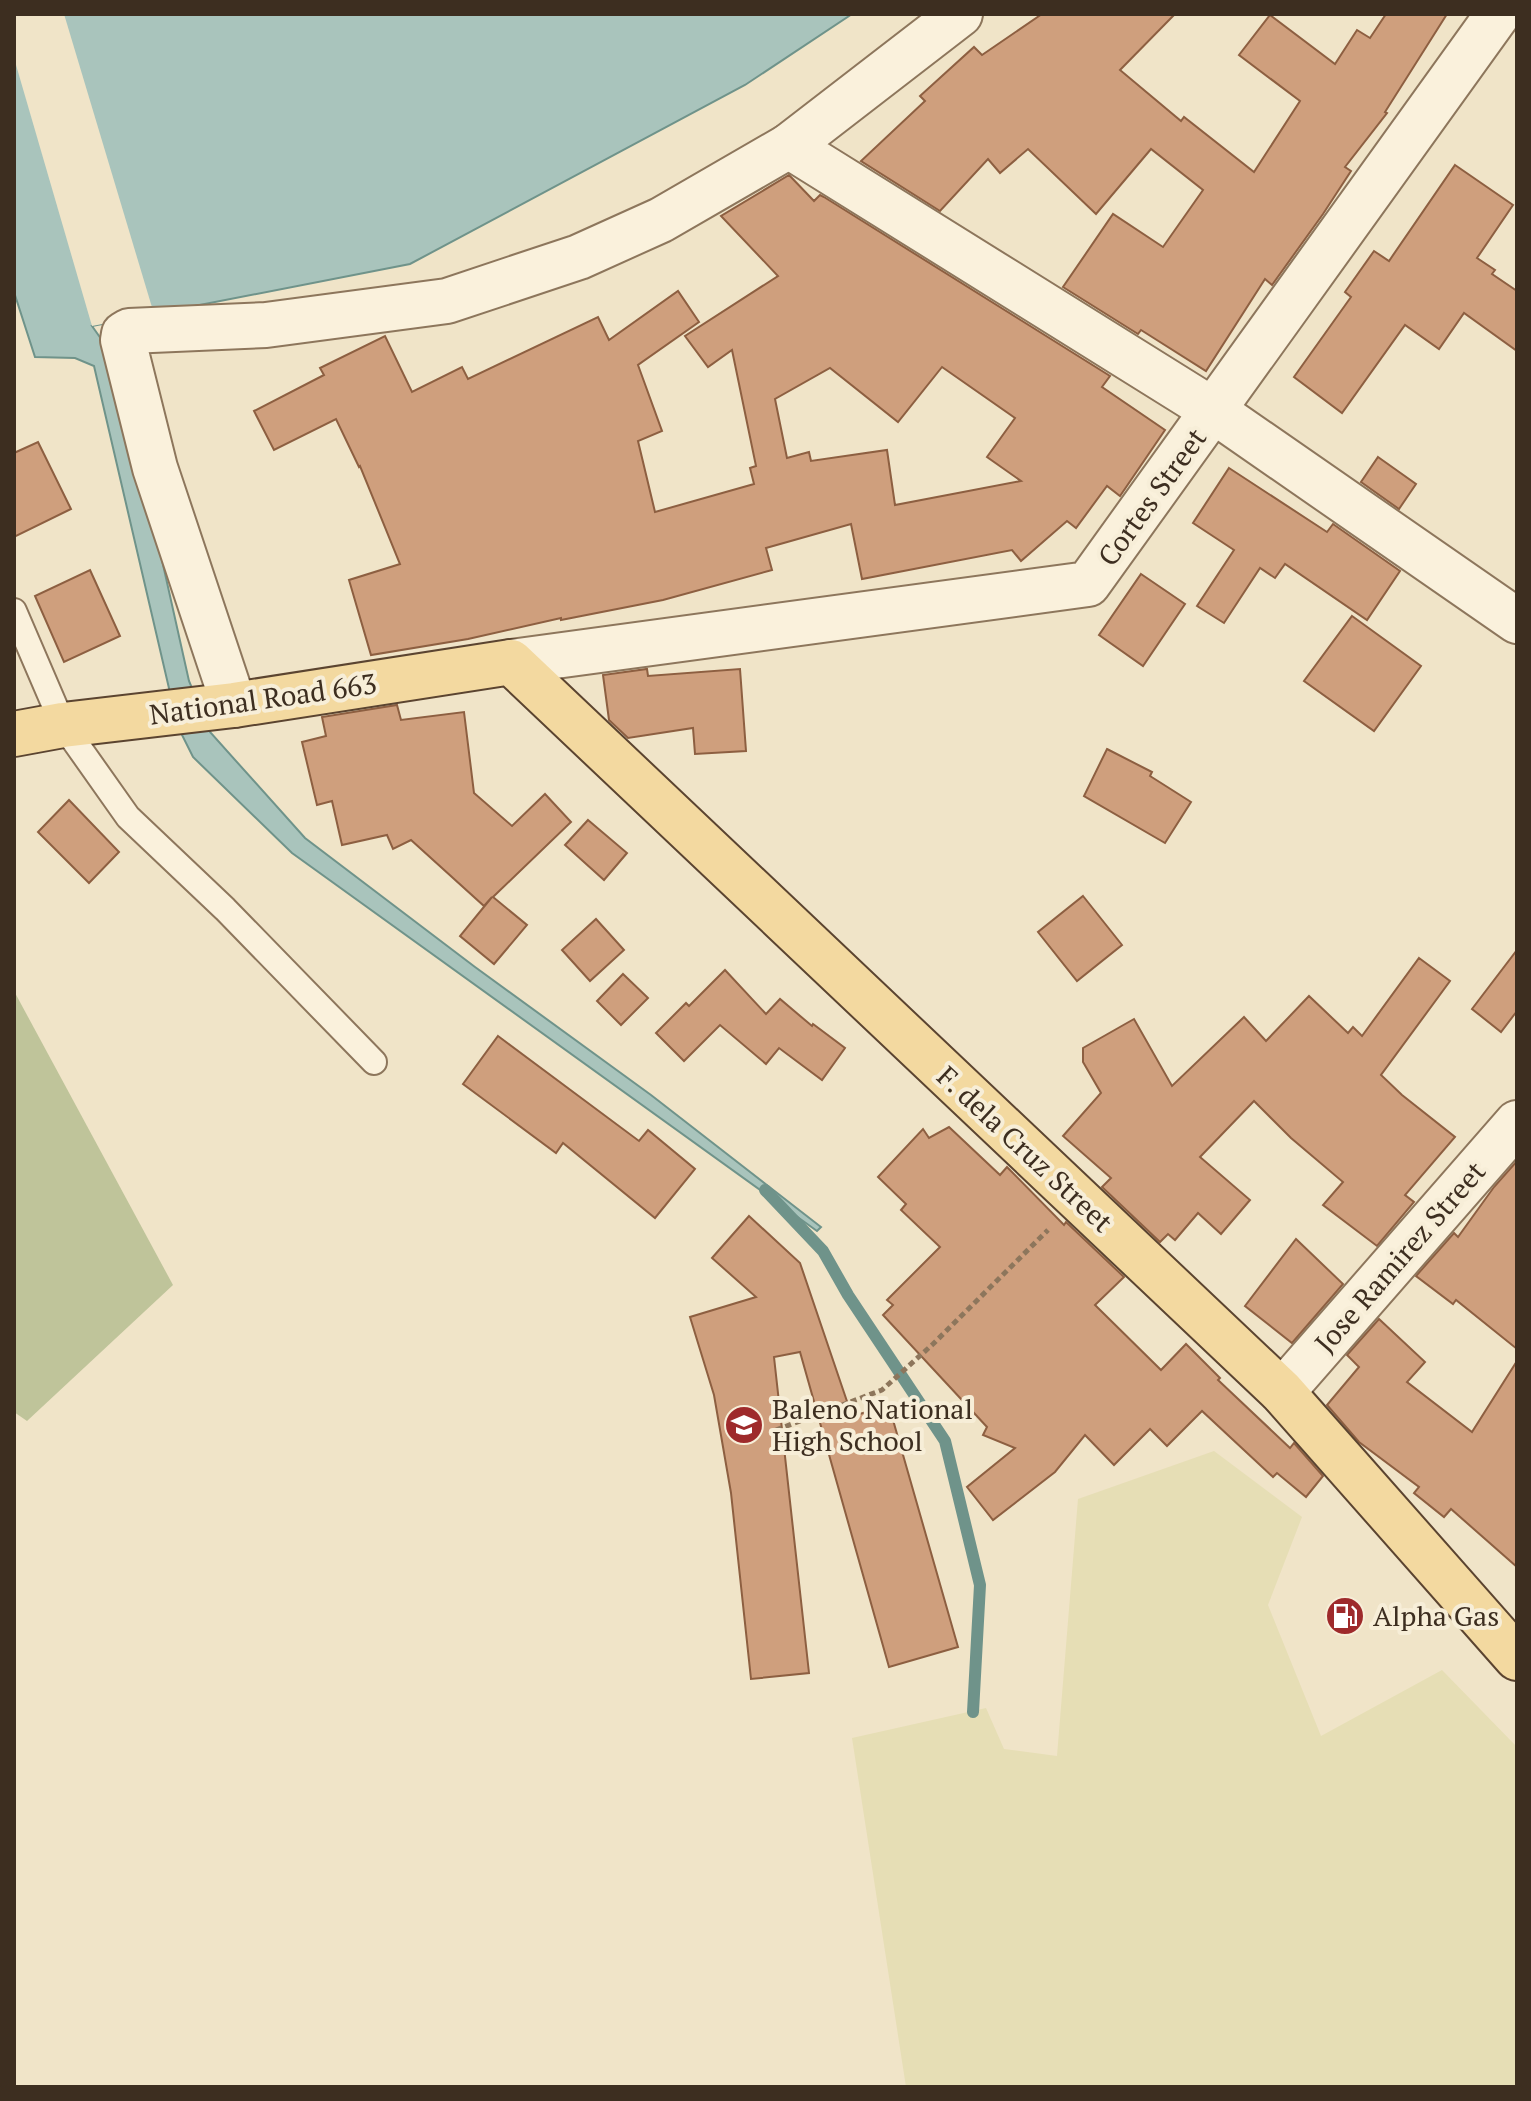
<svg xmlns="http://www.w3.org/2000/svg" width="1531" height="2101" font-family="'PT Serif',serif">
<rect width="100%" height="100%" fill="#f0e4c8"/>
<path fill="#e6deb5" d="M1214 1451 1302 1517 1268 1605 1321 1736 1442 1670 1517 1747V2087H906L852 1738 986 1708 1004 1749 1057 1756 1078 1499Z"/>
<path fill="#bfc49a" d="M14 991 173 1285 27 1421 14 1412Z"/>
<path fill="#a9c4bc" stroke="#6f938a" stroke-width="2" d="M14 14H852L745 85 410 264 92 326 118 363 189 681 210 732 305 838 475 967 651 1095 821 1227 817 1231 292 853 193 757 178 727 94 366 75 358 35 357 14 292Z"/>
<path fill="#f0e4c8" d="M14 14H64L154 314 92 326 14 58Z"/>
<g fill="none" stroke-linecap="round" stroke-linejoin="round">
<path stroke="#6f938a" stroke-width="12" d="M765 1190 823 1251 848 1295 945 1441 980 1585 973 1712"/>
</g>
<g fill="#cf9f7d" stroke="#8d5f41" stroke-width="2" fill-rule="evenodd">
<path d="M1042 14H1175L1120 70 1181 121 1184 117 1254 172 1300 101 1239 55 1270 15 1335 64 1357 30 1370 38 1386 14H1447L1385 112 1387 113 1345 167 1351 171 1323 214 1272 285 1265 279 1206 371 1141 330 1138 334 1063 287 1113 214 1163 247 1203 190 1151 149 1096 214 1028 149 1000 173 988 159 940 211 861 161 925 101 920 96 974 47 982 55Z"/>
<path d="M1455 165 1513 205 1477 258 1495 270 1492 274 1517 291V351L1464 313 1439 349 1405 325 1342 413 1294 377 1351 297 1345 292 1374 251 1389 261Z"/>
<path d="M789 175 814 201 820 195 824 197 1110 376 1102 387 1165 430 1120 496 1107 486 1076 528 1067 521 1021 561 1012 550 862 579 851 524 766 548 772 570 663 600 561 620V618L468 639 371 655 349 580 400 564 360 466 359 467 336 419 274 450 254 411 324 375 320 368 385 336 412 392 462 367 468 379 598 317 609 340 678 291 699 322 638 365 662 431 638 441 655 512 754 484 750 468 756 466 732 350 708 367 685 336 778 276 721 216ZM942 367 1015 418 987 457 1021 481 895 505 887 450 811 461 809 452 787 458 775 399 830 368 898 422Z"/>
<path d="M38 442 71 509 14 537V453Z"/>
<path d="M1378 457 1416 484 1399 509 1361 482Z"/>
<path d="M1229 468 1327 532 1333 524 1400 571 1367 620 1285 564 1275 578 1260 568 1224 623 1197 606 1234 550 1193 523Z"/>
<path d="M90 570 120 636 64 662 35 596Z"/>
<path d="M1141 574 1185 604 1143 666 1099 635Z"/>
<path d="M1352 616 1421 666 1374 731 1304 681Z"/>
<path d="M647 669 648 676 740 669 746 751 695 754 693 728 628 738 609 720 603 675Z"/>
<path d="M397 705 401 720 464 712 474 793 512 826 545 794 571 822 493 897 527 925 494 964 460 936 492 897 484 906 411 840 393 849 387 835 342 845 332 801 317 805 302 742 326 736 322 717Z"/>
<path d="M1107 749 1152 772 1150 776 1191 802 1165 843 1084 796Z"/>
<path d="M69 800 119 852 89 883 38 832Z"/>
<path d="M588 820 627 853 604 880 565 845Z"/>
<path d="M1083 896 1122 945 1077 981 1038 932Z"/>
<path d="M596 919 624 950 590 981 562 950Z"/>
<path d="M1517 950V1011L1501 1032 1472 1009Z"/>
<path d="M1419 958 1450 981 1381 1075 1402 1095 1455 1137 1405 1195 1414 1202 1377 1246 1323 1205 1343 1182 1291 1138 1254 1101 1200 1157 1250 1200 1221 1234 1198 1213 1175 1240 1168 1234 1160 1242 1102 1187 1111 1178 1063 1136 1101 1093 1083 1062V1048L1134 1019 1172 1086 1244 1017 1266 1041 1309 996 1348 1033 1353 1027 1362 1036Z"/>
<path d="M725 970 766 1014 780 999 812 1026 813 1024 845 1048 822 1080 779 1048 766 1064 720 1025 684 1061 656 1033 686 1003 689 1006Z"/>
<path d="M623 974 648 998 621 1025 597 1001Z"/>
<path d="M498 1036 639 1141 648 1130 695 1169 655 1218 563 1143 556 1153 463 1084Z"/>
<path d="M949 1127 1000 1175 1007 1167 1064 1225 1066 1222 1124 1277 1095 1305 1161 1370 1186 1344 1220 1378 1218 1380 1290 1448 1294 1443 1323 1476 1306 1497 1277 1473 1273 1477 1202 1411 1167 1446 1150 1429 1114 1465 1085 1435 1055 1472 993 1520 967 1487 1015 1448 983 1435 987 1427 883 1315 893 1305 887 1300 940 1247 901 1210 906 1204 878 1177 923 1129 929 1138Z"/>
<path d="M1517 1161V1349L1456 1300 1453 1304 1416 1276 1454 1233 1458 1237 1494 1187Z"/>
<path d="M749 1216 800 1263 852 1416 889 1406 958 1647 889 1667 800 1352 774 1357 809 1673 751 1679 731 1493 714 1395 690 1317 756 1297 712 1258Z"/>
<path d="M1296 1239 1343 1284 1292 1343 1245 1306Z"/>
<path d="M1379 1319 1425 1362 1407 1382 1472 1432 1517 1361V1567L1451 1509 1444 1517 1414 1493 1419 1487 1359 1442 1327 1405 1359 1367 1347 1355Z"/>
</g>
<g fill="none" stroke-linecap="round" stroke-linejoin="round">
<defs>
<path id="lane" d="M14 611 63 725 128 817 225 909 374 1062"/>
<g id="street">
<path d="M960 14 789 146 1214 411 1517 621"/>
<path d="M511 662 1088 584 1498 14"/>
<path d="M234 705 155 468 123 340 124 334 129 331 266 325 447 301 579 257 661 220 789 146"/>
<path d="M1282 1392 1517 1123"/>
</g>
<path id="primary" d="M14 734 63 725 234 705 511 662 1282 1392 1517 1658"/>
</defs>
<use href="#lane" stroke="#8d765c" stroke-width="28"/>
<use href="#street" stroke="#8d765c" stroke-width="48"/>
<use href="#primary" stroke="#5b4430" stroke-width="48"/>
<path stroke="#8d765c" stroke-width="5" stroke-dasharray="6 4" stroke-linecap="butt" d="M776 1430 882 1390 933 1344 1048 1230"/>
<use href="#lane" stroke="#faf1dc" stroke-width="24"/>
<use href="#street" stroke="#faf1dc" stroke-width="44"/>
<use href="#primary" stroke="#f3d9a0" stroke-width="44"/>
</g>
<defs>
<symbol id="school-disc" viewBox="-11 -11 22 22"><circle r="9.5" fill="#9e2a2b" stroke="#f7eed8"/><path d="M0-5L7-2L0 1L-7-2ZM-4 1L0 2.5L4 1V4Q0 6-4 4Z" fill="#fff"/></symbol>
<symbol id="fuel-disc" viewBox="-11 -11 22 22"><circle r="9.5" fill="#9e2a2b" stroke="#f7eed8"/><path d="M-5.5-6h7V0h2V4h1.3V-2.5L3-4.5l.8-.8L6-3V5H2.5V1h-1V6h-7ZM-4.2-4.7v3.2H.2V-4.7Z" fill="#fff"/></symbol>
</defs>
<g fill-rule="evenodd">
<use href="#school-disc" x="722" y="1403" width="44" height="44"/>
<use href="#fuel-disc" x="1323" y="1594" width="44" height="44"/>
</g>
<g text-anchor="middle" stroke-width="8" stroke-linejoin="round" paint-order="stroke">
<g font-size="28" fill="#3d2e20" stroke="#f7eed8">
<text transform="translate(1152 497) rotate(-54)" y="10">Cortes Street</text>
<text transform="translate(263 699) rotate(-8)" y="10">National Road 663</text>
<text transform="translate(1025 1149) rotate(43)" y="10">F. dela Cruz Street</text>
<text transform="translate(1400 1257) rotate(-49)" y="10">Jose Ramirez Street</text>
</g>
<g font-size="28" fill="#3d2e20" stroke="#f7eed8" text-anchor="start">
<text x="772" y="1419">Baleno National<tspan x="772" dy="32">High School</tspan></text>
<text x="1373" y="1626">Alpha Gas</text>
</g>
</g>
<rect width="1531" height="2101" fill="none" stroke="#3d2e20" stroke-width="32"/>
</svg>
